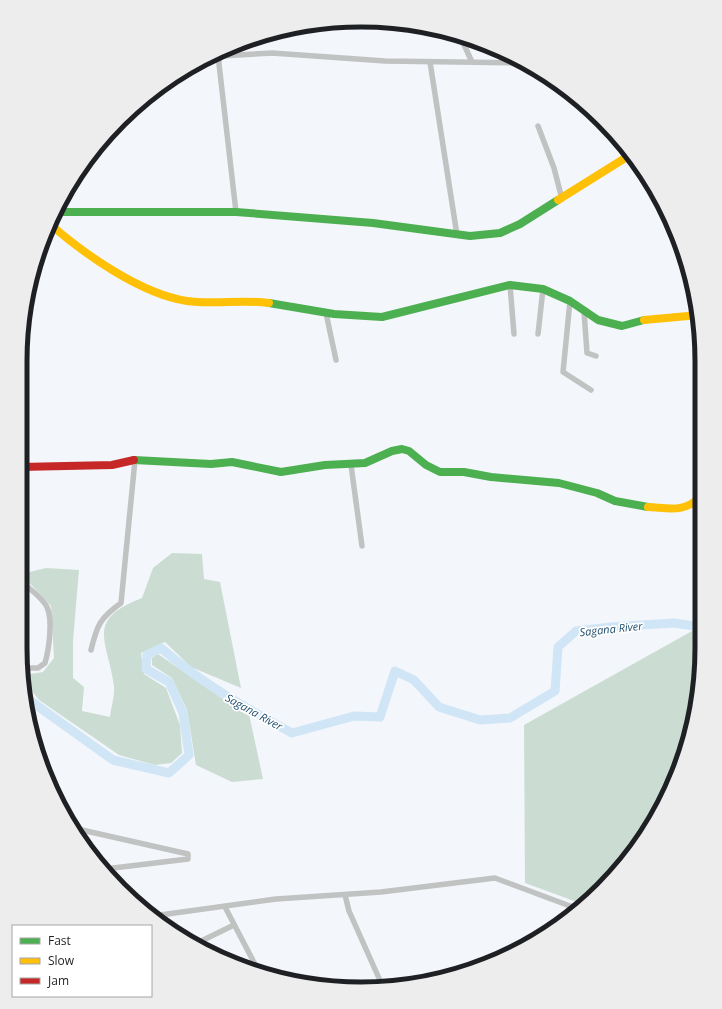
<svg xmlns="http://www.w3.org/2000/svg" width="722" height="1009" font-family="'Open Sans',sans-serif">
<rect width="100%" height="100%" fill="#f3f6fa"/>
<g fill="#cbddd2">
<path d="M172 553 202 554 204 579 220 582 241 688 191 667 165 642 141 653 144 674 166 688 180 725 182 753 171 763 155 765 119 755 39 700 27 685 24 675 43 672 54 658 51 606 21 574 46 568 79 570 73 641V678L84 687 82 711 110 717C111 708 115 695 114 686 108 641 84 620 142 598L153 568Z"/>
<path d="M701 626V670L690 736 667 799 631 856 585 905 525 883 524 725Z"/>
<path d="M158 654 233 706 249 714 263 779 232 782 196 765 187 710 172 678 152 665V658Z"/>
</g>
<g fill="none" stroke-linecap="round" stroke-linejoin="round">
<path stroke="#d0e5f6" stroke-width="9" d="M26 696 32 702 113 760 169 773 189 755 183 713 169 682 146 669 147 655 161 648C201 683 246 708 292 733L354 716 380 717 395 671 414 680 439 707 480 720 510 718 555 691 558 647 576 631 611 627 674 623 701 627"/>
<g stroke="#c1c2c2" stroke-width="5.5">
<path d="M460 36 472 62"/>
<path d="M430 62 457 235"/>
<path d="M538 126 554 168 562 199"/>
<path d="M236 212 219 64V57L221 56 272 53 385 61 525 63"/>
<path d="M510 285 514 334"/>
<path d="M570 301 563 372 591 390"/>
<path d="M584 311 587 353 596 356"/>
<path d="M326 313 336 360"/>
<path d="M538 334 543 289"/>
<path d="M351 465 362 546"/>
<path d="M20 580C28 588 42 597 47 607 53 620 49 649 45 663L38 668H23"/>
<path d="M91 650C97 625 100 618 121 603L135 460"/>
<path d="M73 828 188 854V859L105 869"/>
<path d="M345 895 349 911 382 985"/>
<path d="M225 907 258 970"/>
<path d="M153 916 276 899 381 892 495 878 578 909"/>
<path d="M195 944 234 925"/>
</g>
<g stroke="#4caf50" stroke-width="8">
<path d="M57 212H236L373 223 470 236 500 233 520 224 558 200"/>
<path d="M269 303 334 314 382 317 510 285 543 289 570 301 598 320 622 326 644 320"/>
<path d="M134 460 211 464 232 462 281 472 325 465 365 463 392 451 402 449 409 451 426 465 440 472H464L491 477 559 483 597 493 615 501 648 507"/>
</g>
<g stroke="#ffc107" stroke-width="8">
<path d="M558 200 630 155"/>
<path d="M52 226C86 255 141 294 187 301 214 305 242 299 269 303"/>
<path d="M644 320 699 315"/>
<path d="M648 507C669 508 684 513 700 497"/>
</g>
<path stroke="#c62828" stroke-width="8" d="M20 467 112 465 134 460"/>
</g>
<g text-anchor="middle" stroke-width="3.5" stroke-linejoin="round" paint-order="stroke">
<g font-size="11" font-style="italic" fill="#1c4d6c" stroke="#fff">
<text transform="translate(611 629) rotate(-6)" y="4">Sagana River</text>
<text transform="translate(254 712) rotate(29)" y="4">Sagana River</text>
</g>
</g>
<path d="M0 0H722V1009H0ZM361 27H361A334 334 0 0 1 695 361V648A334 334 0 0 1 361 982H361A334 334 0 0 1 27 648V361A334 334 0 0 1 361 27Z" fill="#ededed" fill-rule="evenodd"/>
<path fill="none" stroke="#1e2024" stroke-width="5" d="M361 27H361A334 334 0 0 1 695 361V648A334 334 0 0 1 361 982H361A334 334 0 0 1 27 648V361A334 334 0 0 1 361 27Z"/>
<rect x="12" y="925" width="140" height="72" fill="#ffffff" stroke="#a5a6a7"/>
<rect x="20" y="938" width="20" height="6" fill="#4caf50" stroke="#a5a6a7"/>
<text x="48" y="945" font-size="12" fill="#1e2024">Fast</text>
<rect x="20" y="958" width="20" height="6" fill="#ffc107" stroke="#a5a6a7"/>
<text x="48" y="965" font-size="12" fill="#1e2024">Slow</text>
<rect x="20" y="978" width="20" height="6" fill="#c62828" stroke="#a5a6a7"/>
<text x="48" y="985" font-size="12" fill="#1e2024">Jam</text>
</svg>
